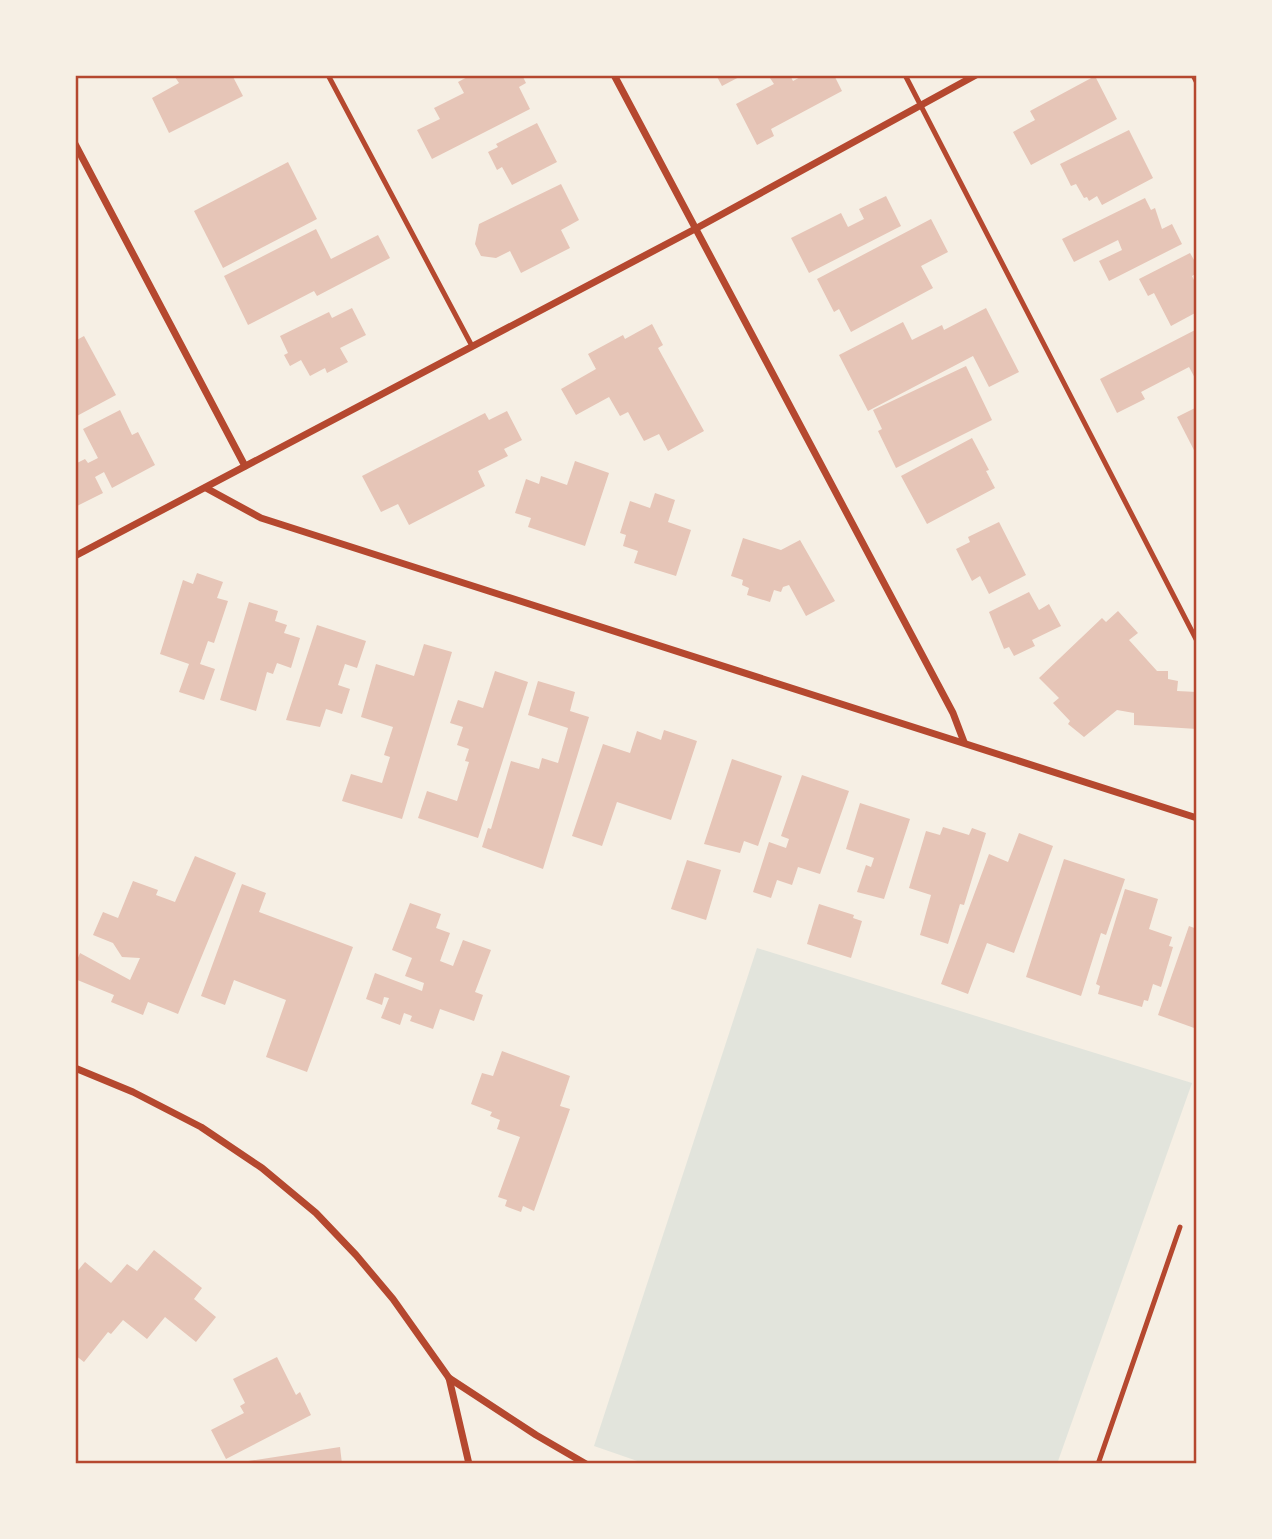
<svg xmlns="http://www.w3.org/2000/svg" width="1272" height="1539" font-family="Quicksand,sans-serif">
<rect width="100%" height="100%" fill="#f6efe4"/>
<path fill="#e2e4dc" d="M757 948 1192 1083 1057 1464H646L594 1446Z"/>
<g fill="#e6c5b7">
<path d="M178 75H232L243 96 169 133 152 98 179 83 175 77Z"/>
<path d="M471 75H522L526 83 519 87 530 109 432 159 417 130 440 119 434 108 464 93 458 82Z"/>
<path d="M716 75H743L722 86Z"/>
<path d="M776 75H790L793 81 804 75H834L842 91 771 129 774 136 757 145 736 104 774 84 770 78Z"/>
<path d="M1095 76 1117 119 1031 165 1013 132 1035 120 1030 111Z"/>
<path d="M537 123 557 162 512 185 502 167 497 170 488 152 498 147 496 144Z"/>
<path d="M1129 130 1153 178 1102 205 1097 196 1089 201 1087 197 1084 198 1076 184 1071 186 1060 164Z"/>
<path d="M288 162 317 219 223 268 194 211Z"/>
<path d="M561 184 579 220 561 230 570 248 521 273 510 251 496 258 481 256 475 244 479 224Z"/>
<path d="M886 196 901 226 809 273 791 238 841 213 848 227 864 219 859 209Z"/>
<path d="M1145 198 1151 210 1155 208 1162 229 1172 224 1182 244 1109 281 1099 261 1122 250 1118 240 1074 262 1062 239Z"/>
<path d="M931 219 948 252 921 266 933 288 851 332 839 309 834 312 817 279Z"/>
<path d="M316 229 331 259 378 235 390 258 317 296 314 291 248 325 224 276Z"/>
<path d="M1190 253 1197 265V273L1192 276 1197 286V312L1171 326 1154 293 1148 296 1139 279Z"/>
<path d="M352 308 366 335 340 348 348 362 327 373 325 368 310 376 301 360 290 366 284 355 288 353 280 336 329 312 332 318Z"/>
<path d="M986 308 1019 372 989 387 973 356 868 411 839 355 903 322 912 340 942 325 944 330Z"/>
<path d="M652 324 663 345 658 348 704 431 668 451 659 434 644 441 628 412 620 416 609 397 576 415 561 389 596 369 588 354 623 335 625 339Z"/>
<path d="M1197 329V382L1189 367 1141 392 1145 399 1117 413 1100 379Z"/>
<path d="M84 336 116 395 75 417V341Z"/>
<path d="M966 366 992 420 896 468 878 431 882 429 873 410Z"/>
<path d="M1197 407V456L1177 417Z"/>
<path d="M120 410 132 435 138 432 155 465 112 488 104 472 95 477 103 493 75 507V464L85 459 88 463 98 458 83 429Z"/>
<path d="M507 411 522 440 504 449 508 456 478 471 485 486 409 525 398 504 381 512 362 476 485 413 489 420Z"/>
<path d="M972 438 989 470 986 471 995 488 927 524 901 476Z"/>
<path d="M575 461 609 473 585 546 528 527 531 518 515 513 526 479 539 484 541 476 567 485Z"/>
<path d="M655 493 675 500 668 522 691 530 676 576 634 563 638 551 623 546 626 535 620 533 630 501 650 508Z"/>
<path d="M999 522 1026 575 989 594 980 576 972 581 956 549 970 542 968 537Z"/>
<path d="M743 538 781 550 800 540 835 601 806 616 789 585 783 587 781 592 774 590 770 602 747 595 749 588 742 585 743 580 731 576Z"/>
<path d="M197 573 223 582 217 598 228 601 214 643 208 641 200 664 215 669 204 700 179 692 189 664 160 654 183 580 193 584Z"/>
<path d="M1029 592 1039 610 1049 604 1061 626 1032 640 1035 646 1014 656 1009 647 1004 649 989 612Z"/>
<path d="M249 602 278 611 275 621 287 625 284 633 300 638 291 668 277 663 273 674 267 672 256 711 220 700Z"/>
<path d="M1118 611 1138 633 1129 640 1157 671H1168V679L1178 681 1177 691 1197 692V729L1134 725V713L1117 710 1084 737 1068 724 1070 721 1053 703 1059 698 1039 678 1102 618 1106 622Z"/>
<path d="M317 625 366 641 357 668 345 664 338 685 350 689 342 714 326 709 320 727 286 720Z"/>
<path d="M424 644 452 652 402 819 342 801 351 774 382 783 390 757 384 755 393 727 361 717 376 664 414 676Z"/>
<path d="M495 671 528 682 478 838 418 818 427 791 457 801 469 762 465 761 469 749 457 745 463 727 450 723 458 700 483 708Z"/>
<path d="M538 681 575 692 570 711 589 717 543 869 482 847 488 828 491 829 511 761 539 769 542 758 558 763 568 728 528 715Z"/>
<path d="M664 730 697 741 671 820 617 802 602 846 572 836 603 744 630 753 637 731 661 740Z"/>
<path d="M732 759 782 776 758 846 744 841 740 853 704 844Z"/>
<path d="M802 775 849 791 820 874 798 867 792 885 777 880 771 898 753 892 769 842 786 848 789 839 781 836Z"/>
<path d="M860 803 910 819 884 899 857 892 866 865 871 867 874 858 846 849Z"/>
<path d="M943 827 969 835 972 828 986 833 964 905 960 904 948 944 920 935 931 895 909 888 926 831 940 835Z"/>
<path d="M1019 833 1053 846 1014 953 987 943 968 994 941 984 989 854 1008 862Z"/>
<path d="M195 856 236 873 178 1014 148 1002 143 1015 111 1002 114 995 75 979V965L80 953 130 980 140 958 122 957 113 943 93 935 103 912 118 918 133 881 158 890 156 895 175 902Z"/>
<path d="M1064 859 1125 879 1106 935 1101 933 1081 996 1026 977Z"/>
<path d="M687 860 721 870 706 920 671 909Z"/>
<path d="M242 884 266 893 259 912 353 947 307 1072 266 1057 286 1000 234 980 225 1005 201 996Z"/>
<path d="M1125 889 1158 899 1149 929 1172 937 1169 946 1173 947 1161 987 1153 984 1148 1001 1144 1000 1142 1007 1098 994 1100 986 1096 984Z"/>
<path d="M410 903 441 914 436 928 450 933 440 961 453 966 463 940 491 950 475 992 483 995 474 1021 440 1009 433 1029 410 1021 412 1016 404 1013 400 1025 381 1018 389 998 384 997 382 1005 366 999 375 973 422 991 424 983 405 976 412 958 392 950Z"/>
<path d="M819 904 854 915 853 918 862 921 851 958 807 944Z"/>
<path d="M1189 926 1197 929V1029L1158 1015Z"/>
<path d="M502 1051 570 1076 560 1106 570 1109 534 1211 523 1206 521 1212 505 1206 507 1200 498 1197 520 1137 497 1129 500 1120 490 1116 492 1112 471 1104 482 1073 493 1076Z"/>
<path d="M154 1250 202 1288 194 1299 216 1317 196 1342 165 1317 147 1339 123 1320 111 1334 108 1332 84 1362 75 1355V1274L85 1262 111 1283 127 1264 137 1271Z"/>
<path d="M277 1357 296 1395 300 1392 311 1415 226 1459 211 1430 244 1413 240 1406 245 1403 233 1379Z"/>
<path d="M340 1447 342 1464H242V1462Z"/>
</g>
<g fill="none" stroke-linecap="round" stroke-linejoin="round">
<g stroke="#b5482f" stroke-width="5">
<path d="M328 75 472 346"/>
<path d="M905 75 1197 641"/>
<path d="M1098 1464 1180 1227"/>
</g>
<g stroke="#b5482f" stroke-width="7">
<path d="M614 75 953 713 964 742"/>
<path d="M1194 75 1197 81"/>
<path d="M75 144 245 466"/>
<path d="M206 488 261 518 1197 818"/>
<path d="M75 556 695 229 976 75"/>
<path d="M75 1068 133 1092 201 1127 262 1168 316 1213 356 1255 393 1299 449 1378 469 1464"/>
<path d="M449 1378 536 1435 586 1464"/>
</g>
</g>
<rect width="1272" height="1539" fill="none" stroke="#f6efe4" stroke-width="154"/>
<rect x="77" y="77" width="1118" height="1385" fill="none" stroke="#b5482f" stroke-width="2.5"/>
</svg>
